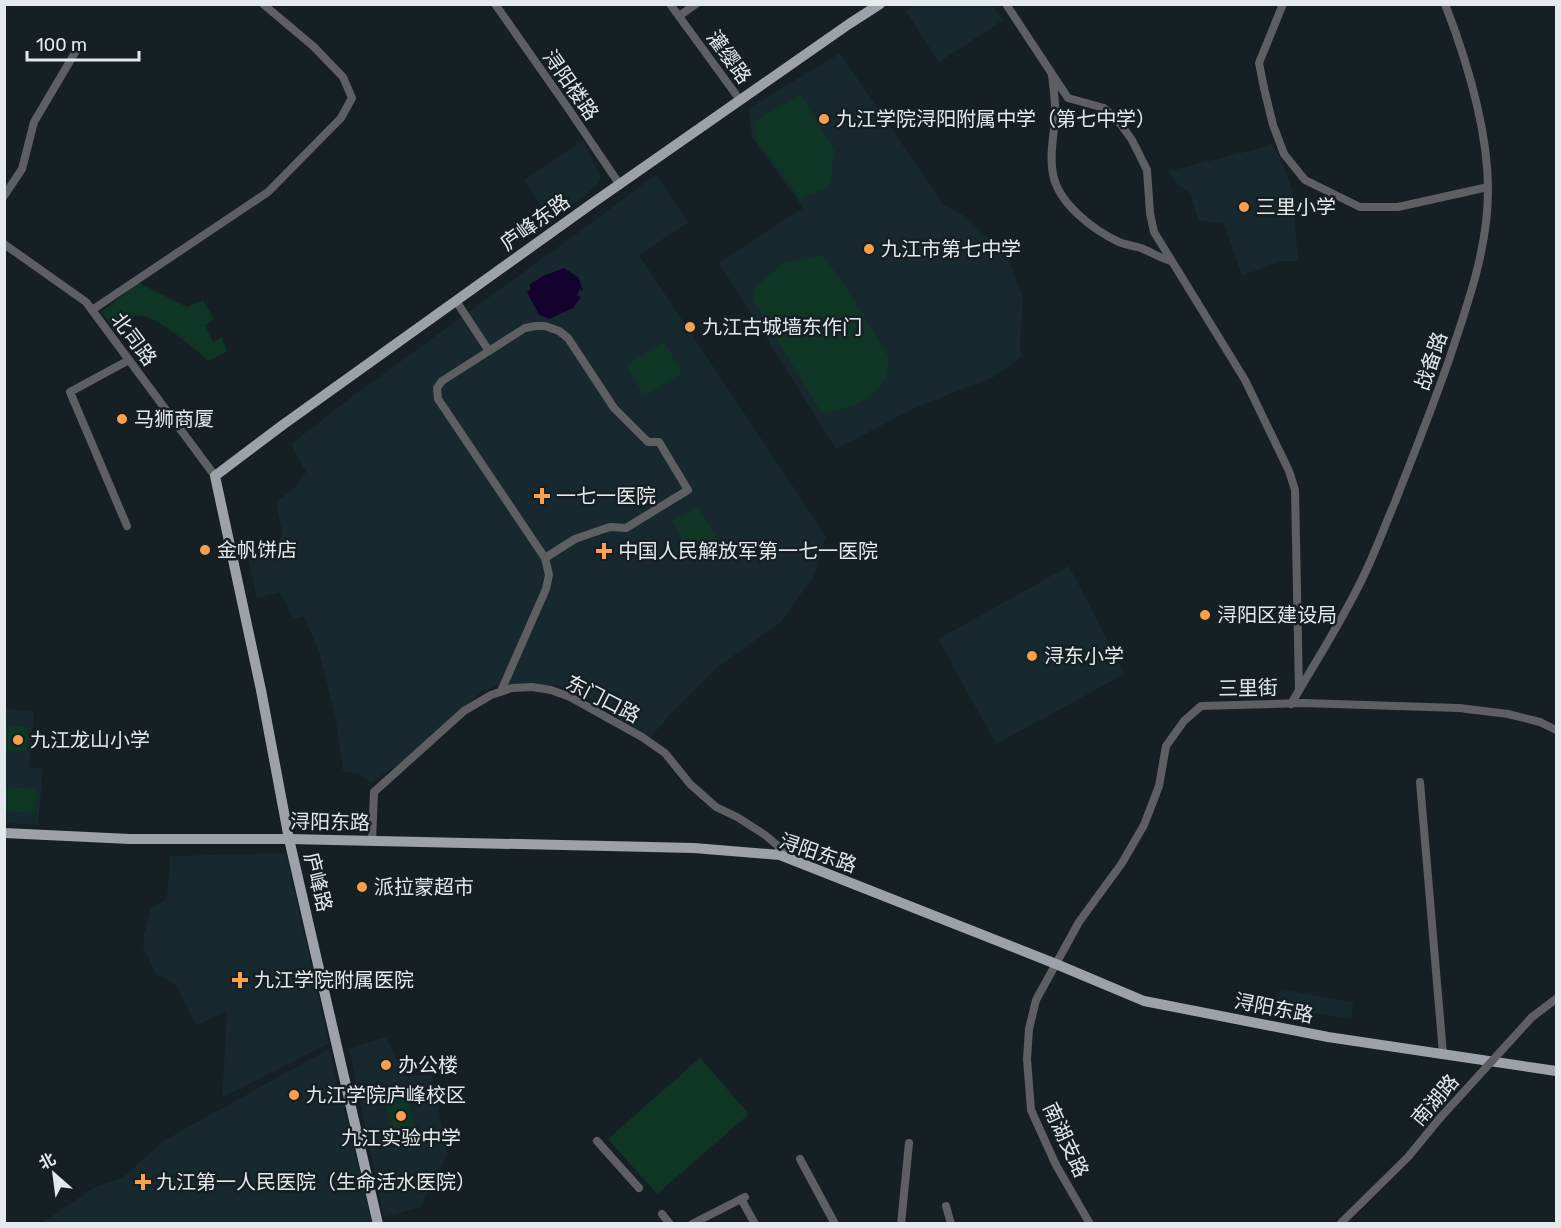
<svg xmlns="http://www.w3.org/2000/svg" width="1561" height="1228" font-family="Rubik,'Noto Sans SC',sans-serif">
<rect width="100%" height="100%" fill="#161f23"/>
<g fill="#18282f">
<path d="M917 4 992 5 1003 20 939 62 906 11Z"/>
<path d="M840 53 943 204 966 217 1009 260 1023 298 1020 343 1021 357 994 377 917 407 836 449 719 263 803 208 752 138 749 108Z"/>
<path d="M583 141 601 178 597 185 551 222 524 180Z"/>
<path d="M1272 145 1281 159 1292 189 1298 261H1280L1242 276 1224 224 1198 220 1191 194 1176 184 1169 171Z"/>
<path d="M656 174 688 222 639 255 826 536 814 576 781 622 716 668 673 711 650 738 623 722 582 693 555 685H499L481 692 417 751 371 783 359 774 343 771 335 715 320 655 304 616 294 619 279 592 257 598 248 558 265 551 283 536 276 502 293 489 306 472 291 444 353 396 594 221Z"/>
<path d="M1069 566 1125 674 996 744 938 639Z"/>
<path d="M6 709 34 711 29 767 43 769 38 825 5 823 4 711Z"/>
<path d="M286 853 329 1043 222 1098 227 1012 196 1025 176 985 156 974 143 947 144 934 151 908 167 899 170 856Z"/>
<path d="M1280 989 1353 1002 1352 1019 1276 1008Z"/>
<path d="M386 1037 405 1076 432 1075 447 1155 421 1207 384 1217 349 1048Z"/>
<path d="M329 1049 373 1223 40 1224 95 1187 122 1178 165 1140Z"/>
</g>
<g fill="#0f3625">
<path d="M801 95 834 150 830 187 805 196 800 200 788 181 756 141V120Z"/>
<path d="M821 255 839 276 888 356C892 396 854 407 822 413L752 299 757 286 782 264Z"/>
<path d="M139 283 187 307 203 300 214 319 205 325 213 342 222 337 227 351 209 361C195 350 153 311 135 316 128 318 121 325 114 328L101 312Z"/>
<path d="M664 342 682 373 644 396 626 365Z"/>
<path d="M698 507 717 539 691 554 672 521Z"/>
<path d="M5 726 27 727V751H5Z"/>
<path d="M4 787 37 789 35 813 5 811Z"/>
<path d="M700 1058 749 1114 657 1194 608 1139Z"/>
<path d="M405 1096 416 1130 395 1136 384 1102Z"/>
</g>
<path fill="#13012e" d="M564 268 578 277 583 291 580 289 577 295 581 297 573 308 549 319 539 315 527 292 531 289 529 285 543 276Z"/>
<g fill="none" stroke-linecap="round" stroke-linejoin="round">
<g stroke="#5d5f63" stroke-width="8">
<path d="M495 4 570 111 620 185"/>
<path d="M670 4 740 100"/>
<path d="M1006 4 1068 98 1104 108 1119 122 1132 140 1147 170 1150 213 1154 232 1245 380 1289 471 1295 490 1299 690"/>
<path d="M1283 4 1259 63 1264 88 1273 125 1284 154 1305 180 1360 207H1398L1488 187"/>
<path d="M679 16 696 4"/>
<path d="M1052 76C1054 90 1056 104 1055 118 1054 136 1049 155 1053 174 1058 203 1093 230 1119 242 1126 245 1134 246 1141 248 1151 252 1160 258 1171 261"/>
<path d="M4 196 22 169 34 122 76 51"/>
<path d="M4 244 86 302 215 476"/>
<path d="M456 301 489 351"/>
<path d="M92 310 268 192 341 118 352 98 343 77 313 46 263 4"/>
<path d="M127 526 70 392 129 360"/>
<path d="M501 691 546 589 549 575 545 558 438 399 437 388 442 381 525 328 536 326H545L559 331 568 338 614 408 648 442H659L688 490 626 528 610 527 595 532 575 539 545 558"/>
<path d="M1291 704C1316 661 1344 618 1365 573 1376 550 1385 525 1395 502 1414 454 1433 406 1450 357 1468 303 1488 248 1488 190 1488 128 1467 61 1445 4"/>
<path d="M1420 782 1443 1054"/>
<path d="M372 841 374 792 464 711 491 695 512 688 532 687 551 690 570 697 642 737 665 753 690 784 716 807 737 817 765 835 777 845 786 857"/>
<path d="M1532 1017 1556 999"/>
<path d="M597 1141 639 1188"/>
<path d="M800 1159 835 1224"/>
<path d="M741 1199 755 1224"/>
<path d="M946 1206 951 1224"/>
<path d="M662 1214 670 1224"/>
<path d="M692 1224 745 1197"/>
<path d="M901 1224 909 1143"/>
<path d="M1090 1224 1056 1165 1031 1110 1027 1059 1029 1029 1036 1000 1079 922 1122 863 1144 825 1159 786 1166 746 1184 721 1201 706 1303 703 1459 708 1508 714 1540 722 1556 730"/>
<path d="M1340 1224 1408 1157 1440 1118"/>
</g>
<g stroke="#9da2aa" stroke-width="10">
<path d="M4 833 130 839H289L694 848 780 855 1056 964 1144 1001 1328 1037 1556 1071"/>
<path d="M378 1224 289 839 261 690 215 476 284 424 594 202 849 24 880 4"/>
</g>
<path stroke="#5d5f63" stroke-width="8" d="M1440 1118 1532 1017"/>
</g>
<g fill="#f9a04c" stroke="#161f23" stroke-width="2">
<circle cx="824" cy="119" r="6"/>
<circle cx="1244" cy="207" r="6"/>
<circle cx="869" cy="249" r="6"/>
<circle cx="690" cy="327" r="6"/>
<circle cx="122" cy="419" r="6"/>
<path d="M539 487h6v6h6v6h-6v6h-6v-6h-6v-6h6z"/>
<circle cx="205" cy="550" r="6"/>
<path d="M601 542h6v6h6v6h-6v6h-6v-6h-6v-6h6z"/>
<circle cx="1205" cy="615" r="6"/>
<circle cx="1032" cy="656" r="6"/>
<circle cx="18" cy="740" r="6"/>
<circle cx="362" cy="887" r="6"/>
<path d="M237 971h6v6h6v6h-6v6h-6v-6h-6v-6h6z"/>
<circle cx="386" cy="1065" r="6"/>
<circle cx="294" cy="1095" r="6"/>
<circle cx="401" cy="1116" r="6"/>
<path d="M140 1173h6v6h6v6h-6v6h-6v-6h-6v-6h6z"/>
</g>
<g text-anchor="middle" stroke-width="5" stroke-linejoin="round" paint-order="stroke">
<g font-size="20" fill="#e3e9ec" stroke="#161f23">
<text transform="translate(729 57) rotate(54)" y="7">灌缨路</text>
<text transform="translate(571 85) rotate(55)" y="7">浔阳楼路</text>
<text transform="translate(535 222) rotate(-36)" y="7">庐峰东路</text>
<text transform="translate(134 339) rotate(53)" y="7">北司路</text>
<text transform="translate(1431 361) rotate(-71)" y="7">战备路</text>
<text transform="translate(1248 688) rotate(-1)" y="7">三里街</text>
<text transform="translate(603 699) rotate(27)" y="7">东门口路</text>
<text transform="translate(330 822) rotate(1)" y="7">浔阳东路</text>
<text transform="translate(818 853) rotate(19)" y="7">浔阳东路</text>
<text transform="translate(318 882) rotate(76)" y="7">庐峰路</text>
<text transform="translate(1274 1008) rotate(11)" y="7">浔阳东路</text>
<text transform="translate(1435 1100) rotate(-49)" y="7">南湖路</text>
<text transform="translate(1066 1140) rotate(65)" y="7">南湖支路</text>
</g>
<g font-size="20" fill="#e3e9ec" stroke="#161f23" text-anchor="start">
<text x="836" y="126">九江学院浔阳附属中学（第七中学）</text>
<text x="1256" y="214">三里小学</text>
<text x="881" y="256">九江市第七中学</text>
<text x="702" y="334">九江古城墙东作门</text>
<text x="134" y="426">马狮商厦</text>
<text x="556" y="503">一七一医院</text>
<text x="217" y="557">金帆饼店</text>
<text x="618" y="558">中国人民解放军第一七一医院</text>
<text x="1217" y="622">浔阳区建设局</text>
<text x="1044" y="663">浔东小学</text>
<text x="30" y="747">九江龙山小学</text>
<text x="374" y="894">派拉蒙超市</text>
<text x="254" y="987">九江学院附属医院</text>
<text x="398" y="1072">办公楼</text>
<text x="306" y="1102">九江学院庐峰校区</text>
<text x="401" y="1145" text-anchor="middle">九江实验中学</text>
<text x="156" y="1189">九江第一人民医院（生命活水医院）</text>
</g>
</g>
<rect width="1561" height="1228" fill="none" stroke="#e3e9ec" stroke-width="12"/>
<g transform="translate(54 1174) rotate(332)" stroke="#161f23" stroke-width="4.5" paint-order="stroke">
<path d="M0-4.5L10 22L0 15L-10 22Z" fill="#e3e9ec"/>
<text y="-9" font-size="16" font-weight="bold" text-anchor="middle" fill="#e3e9ec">北</text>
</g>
<path d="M27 51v9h112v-9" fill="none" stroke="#e3e9ec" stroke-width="3"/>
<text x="36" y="51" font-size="18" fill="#e3e9ec" stroke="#161f23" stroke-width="4.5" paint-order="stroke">100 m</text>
</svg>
